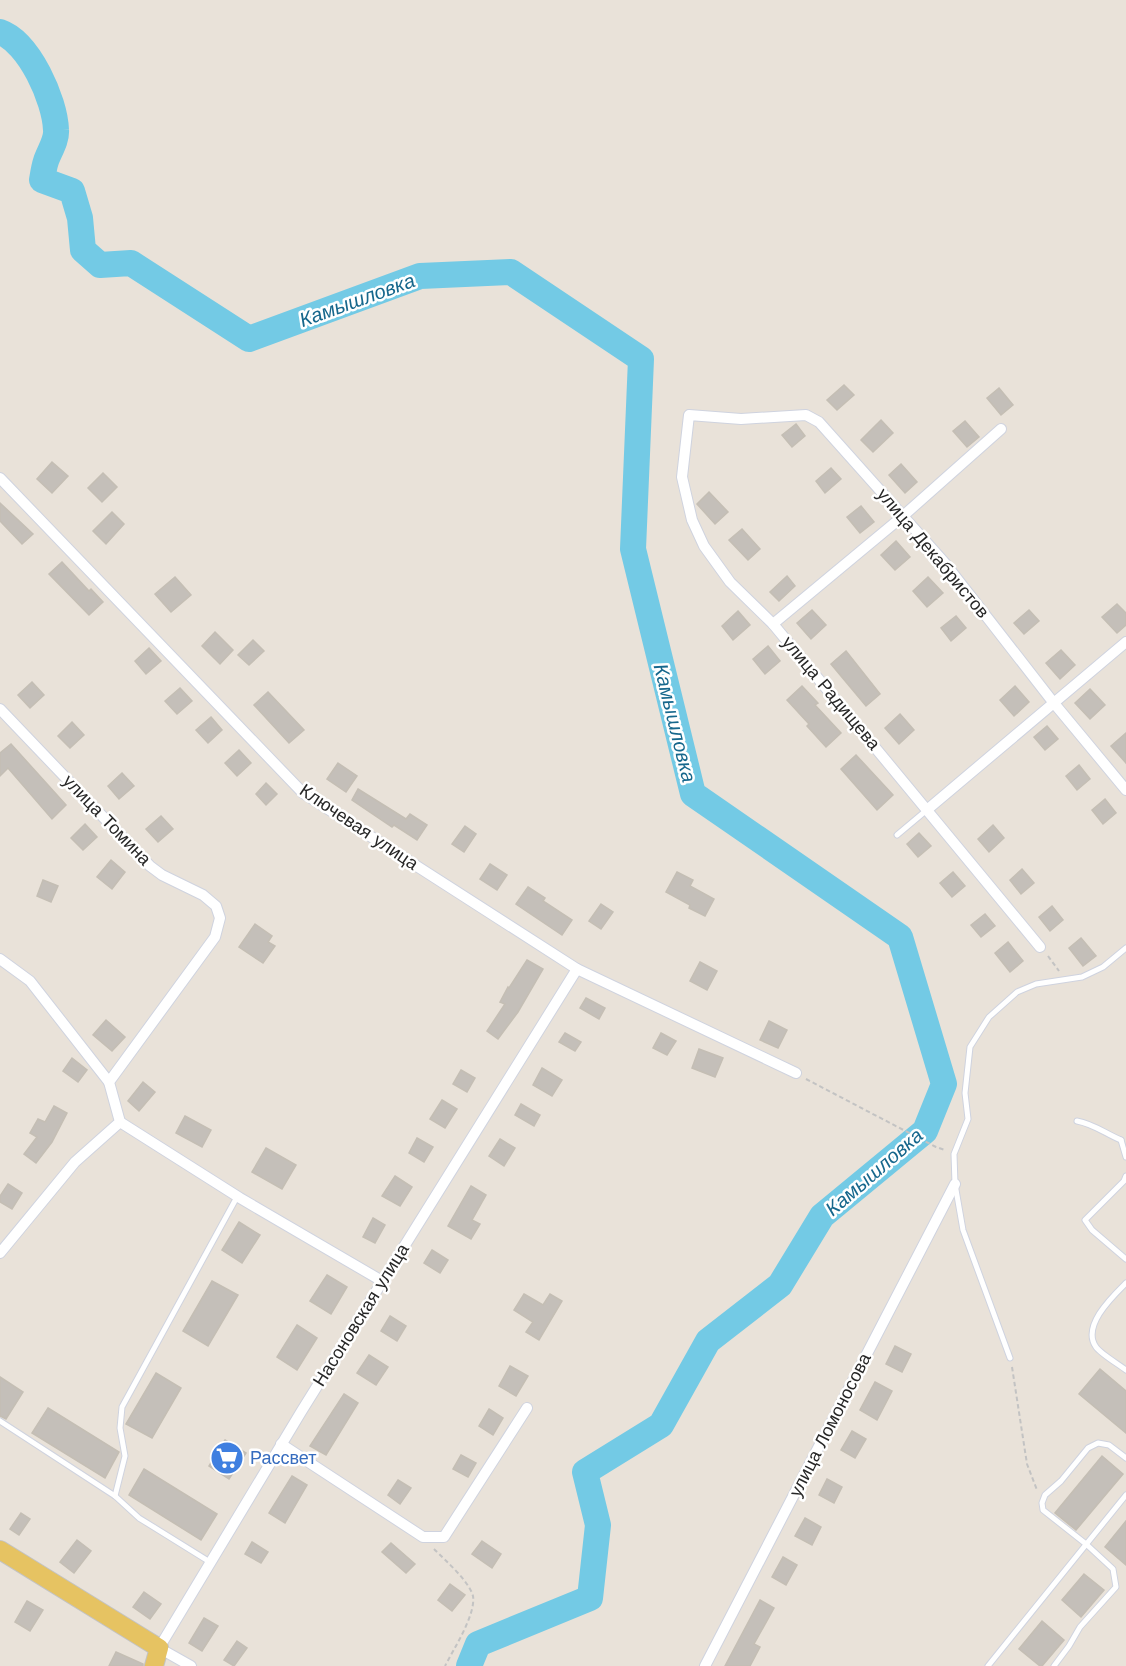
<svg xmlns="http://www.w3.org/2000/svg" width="1126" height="1666" font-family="'Work Sans',sans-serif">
<rect width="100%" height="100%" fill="#e9e2d9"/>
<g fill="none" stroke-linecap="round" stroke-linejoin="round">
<path stroke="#73cae5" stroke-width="26" d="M0 32C29 42 55 100 56 130 57 140 49 152 46 161 44 167 43 174 42 180L72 191 80 218 83 250 100 265 131 263 249 339 420 276 511 272 641 359 633 549 693 794 900 937 944 1084 925 1131 822 1216 780 1285 708 1341 661 1425 585 1472 598 1525 590 1598 478 1644 469 1666"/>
</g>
<g fill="#c4bfb9" stroke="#c4beb4" stroke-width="1.5">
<path d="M844 385 854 395 837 410 827 400Z"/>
<path d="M999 388 1013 405 1001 415 987 398Z"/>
<path d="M881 420 893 433 873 452 861 440Z"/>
<path d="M965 421 979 437 967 447 953 431Z"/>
<path d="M796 424 805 436 792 447 782 435Z"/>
<path d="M52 462 68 476 52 493 37 479Z"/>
<path d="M901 464 917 482 905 493 889 475Z"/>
<path d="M831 468 841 479 825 493 816 481Z"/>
<path d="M103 473 117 487 102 502 88 488Z"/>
<path d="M709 492 728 512 715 524 697 504Z"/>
<path d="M0 503 33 534 22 544 0 521Z"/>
<path d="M861 506 874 522 860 533 847 517Z"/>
<path d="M112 512 124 524 106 544 93 531Z"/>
<path d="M742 529 760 549 748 560 729 540Z"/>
<path d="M896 541 910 557 895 570 881 555Z"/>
<path d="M62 562 89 591 91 589 103 602 89 615 49 574Z"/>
<path d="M787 576 795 586 779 601 770 592Z"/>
<path d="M175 577 191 595 171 612 155 594Z"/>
<path d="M928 577 943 593 927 607 913 591Z"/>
<path d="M1117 604 1126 613V625L1117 633 1102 617Z"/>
<path d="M812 610 826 625 811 639 797 623Z"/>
<path d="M1029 610 1039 621 1024 634 1014 623Z"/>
<path d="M738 611 750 625 733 640 722 626Z"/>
<path d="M956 616 966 628 951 641 941 628Z"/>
<path d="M215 632 233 650 220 664 202 646Z"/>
<path d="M253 640 264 651 249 665 238 655Z"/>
<path d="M768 646 780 661 765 674 753 659Z"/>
<path d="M149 648 161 661 146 674 135 661Z"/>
<path d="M1061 650 1075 665 1060 679 1046 663Z"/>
<path d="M846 651 880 694 866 706 831 664Z"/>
<path d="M32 682 44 695 30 708 18 695Z"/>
<path d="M802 686 818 703 815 705 841 733 826 747 807 726 809 724 787 700Z"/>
<path d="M1015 686 1029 702 1014 716 1000 700Z"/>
<path d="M180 688 192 701 177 714 165 701Z"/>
<path d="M1090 689 1105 705 1090 719 1075 703Z"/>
<path d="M268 692 304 730 289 743 254 705Z"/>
<path d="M900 714 914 730 899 744 885 728Z"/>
<path d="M211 717 222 730 208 743 196 730Z"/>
<path d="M72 722 84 735 70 748 58 736Z"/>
<path d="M1047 726 1058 739 1045 750 1034 737Z"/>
<path d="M1126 733V763L1111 746Z"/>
<path d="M11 744 66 805 52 819 8 768 0 776V753Z"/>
<path d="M239 750 251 763 237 776 225 763Z"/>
<path d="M856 755 893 795 877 810 841 769Z"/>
<path d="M338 763 357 776 346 792 327 779Z"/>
<path d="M1079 765 1090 779 1077 790 1066 776Z"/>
<path d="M122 773 134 786 119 799 108 786Z"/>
<path d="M266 783 277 794 266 805 256 794Z"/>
<path d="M358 789 406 819 410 814 427 825 417 840 394 825 392 827 352 800Z"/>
<path d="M1105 799 1116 813 1103 824 1092 810Z"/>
<path d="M161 816 173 829 158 842 146 829Z"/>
<path d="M85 824 97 837 83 850 71 838Z"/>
<path d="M993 825 1004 838 989 852 978 839Z"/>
<path d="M465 826 476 834 464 852 452 844Z"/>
<path d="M919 833 931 846 918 857 907 844Z"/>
<path d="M111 860 125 872 112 889 97 877Z"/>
<path d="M490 864 507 875 497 890 480 879Z"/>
<path d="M1022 869 1034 883 1021 894 1010 880Z"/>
<path d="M677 872 693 880 690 886 714 899 705 916 689 908 690 905 666 892Z"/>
<path d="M953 872 965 886 952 897 940 883Z"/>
<path d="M43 880 58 886 51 902 37 896Z"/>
<path d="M528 887 545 898 543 901 572 920 562 935 516 904Z"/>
<path d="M601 904 613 912 601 929 589 921Z"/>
<path d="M1052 906 1063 920 1050 931 1039 917Z"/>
<path d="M985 914 995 926 981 937 971 925Z"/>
<path d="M255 924 272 936 268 942 275 946 263 963 239 947Z"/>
<path d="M1081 938 1096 956 1083 966 1069 948Z"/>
<path d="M1008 942 1023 961 1010 972 995 953Z"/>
<path d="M527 960 543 969 518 1012 498 1039 487 1031 505 1004 500 1002 508 987 509 988Z"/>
<path d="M700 962 717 971 707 990 690 981Z"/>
<path d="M586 998 605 1008 599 1019 580 1008Z"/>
<path d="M106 1020 125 1037 112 1051 93 1035Z"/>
<path d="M769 1021 787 1030 778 1048 760 1040Z"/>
<path d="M565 1033 581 1042 575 1051 559 1042Z"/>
<path d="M661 1033 676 1041 667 1055 653 1048Z"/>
<path d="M699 1049 723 1058 715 1077 692 1068Z"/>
<path d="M72 1058 87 1070 78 1082 63 1071Z"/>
<path d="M542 1068 562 1080 552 1096 533 1085Z"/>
<path d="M461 1070 475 1078 467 1092 453 1084Z"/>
<path d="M143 1082 155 1092 139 1111 128 1101Z"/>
<path d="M442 1100 457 1109 445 1128 430 1119Z"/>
<path d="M521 1104 540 1115 534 1126 515 1115Z"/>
<path d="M54 1106 67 1113 52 1142 36 1163 24 1154 37 1137 30 1133 38 1119 45 1122Z"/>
<path d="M185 1116 211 1130 202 1147 176 1133Z"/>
<path d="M417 1138 433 1147 424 1162 409 1153Z"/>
<path d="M500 1139 515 1148 504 1166 489 1156Z"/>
<path d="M266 1148 296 1165 282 1189 252 1172Z"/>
<path d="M395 1176 412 1187 400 1206 382 1196Z"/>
<path d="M8 1184 22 1193 12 1209 0 1202V1196Z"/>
<path d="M471 1186 486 1195 472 1220 480 1224 471 1239 448 1226Z"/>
<path d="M373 1218 385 1225 375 1243 363 1237Z"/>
<path d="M239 1222 260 1235 242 1263 222 1250Z"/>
<path d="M432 1250 448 1260 440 1273 424 1263Z"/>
<path d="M327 1275 347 1287 331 1314 310 1301Z"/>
<path d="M212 1281 238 1295 208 1346 183 1331Z"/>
<path d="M524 1294 543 1305 550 1294 562 1301 539 1340 526 1332 533 1322 514 1310Z"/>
<path d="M390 1316 406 1326 397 1341 381 1331Z"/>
<path d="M297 1325 317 1338 297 1370 277 1357Z"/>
<path d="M895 1346 911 1354 902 1372 886 1364Z"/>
<path d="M369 1355 388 1367 376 1385 357 1373Z"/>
<path d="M510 1366 528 1376 516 1396 499 1386Z"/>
<path d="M1100 1369 1126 1391V1433L1079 1394Z"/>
<path d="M156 1373 181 1388 152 1438 126 1424Z"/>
<path d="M0 1377 23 1392 6 1419 0 1416Z"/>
<path d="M875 1382 892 1391 877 1420 860 1410Z"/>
<path d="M344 1394 358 1403 326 1455 310 1446Z"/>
<path d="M48 1408 119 1452 105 1478 32 1433Z"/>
<path d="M489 1409 503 1418 493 1435 479 1426Z"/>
<path d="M852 1431 866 1439 855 1458 841 1450Z"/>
<path d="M225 1440 246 1453 229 1479 209 1466Z"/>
<path d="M461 1455 476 1463 468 1477 453 1469Z"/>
<path d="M1102 1456 1123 1474 1076 1530 1055 1513Z"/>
<path d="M144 1469 217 1514 201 1540 129 1495Z"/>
<path d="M292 1476 307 1485 285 1523 269 1513Z"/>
<path d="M827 1479 842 1487 834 1503 819 1495Z"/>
<path d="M398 1480 411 1488 400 1504 388 1495Z"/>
<path d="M21 1513 30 1519 19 1535 10 1529Z"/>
<path d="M805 1518 821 1527 812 1545 795 1536Z"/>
<path d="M1126 1521V1565L1105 1547Z"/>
<path d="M77 1540 91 1551 74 1573 60 1562Z"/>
<path d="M482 1541 501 1554 492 1568 472 1554Z"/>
<path d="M252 1542 268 1552 261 1563 245 1554Z"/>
<path d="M391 1543 415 1564 406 1573 382 1552Z"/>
<path d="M783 1557 797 1565 786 1585 772 1577Z"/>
<path d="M1084 1574 1104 1590 1081 1617 1062 1600Z"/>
<path d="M450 1584 465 1595 452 1611 438 1600Z"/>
<path d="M144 1592 161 1604 150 1619 133 1607Z"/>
<path d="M760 1600 774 1608 754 1644 760 1647 750 1666H725Z"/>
<path d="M27 1601 43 1610 30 1631 15 1622Z"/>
<path d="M204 1618 218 1626 202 1651 189 1643Z"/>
<path d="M1042 1621 1064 1640 1042 1666H1040L1019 1649Z"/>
<path d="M237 1641 247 1648 234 1666 224 1660Z"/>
<path d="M116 1652 143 1664V1666H109Z"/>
</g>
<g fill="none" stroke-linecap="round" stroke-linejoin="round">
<defs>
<g id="lane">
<path d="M897 835 928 809"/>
<path d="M1077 1121C1094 1124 1106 1134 1121 1140"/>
<path d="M1121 1140 1126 1157"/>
<path d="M1126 1176 1124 1181 1085 1220 1092 1230 1126 1259"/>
<path d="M1126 1283C1113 1296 1081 1326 1096 1347 1101 1354 1118 1364 1126 1370"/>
<path d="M1010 1358 963 1230 955 1184 954 1154 968 1119 965 1093 970 1047 989 1017 1017 992 1036 984 1082 977 1103 967 1126 948"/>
<path d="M0 1421 115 1496 139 1518 210 1562"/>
<path d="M115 1496 125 1456 120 1428 122 1407 237 1197"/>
<path d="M988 1666 1126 1495"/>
<path d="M1054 1666 1069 1646 1080 1627 1116 1587 1113 1569 1086 1544 1043 1510 1042 1503 1045 1495 1061 1481 1088 1448 1098 1443 1109 1445 1126 1458"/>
</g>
<g id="street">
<path d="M0 478 303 793 577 969 796 1073"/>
<path d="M773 624 903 516 1001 429"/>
<path d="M0 709 150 866 162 875 203 895 216 906 220 918 215 937 109 1082 120 1122 75 1162 0 1253"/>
<path d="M928 809 1126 642"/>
<path d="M1040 947 773 624 730 582 704 546 692 520 682 477 689 415 741 419 806 415 819 422 944 562 1053 702 1126 790"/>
<path d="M0 959 30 981 109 1082"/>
<path d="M120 1122 240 1198 382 1281"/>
<path d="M281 1444 423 1537H444L527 1408"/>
<path d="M191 1666 159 1648 301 1412 577 969"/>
<path d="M705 1666 955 1184"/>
</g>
<path id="primary" d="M0 1550 159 1648 154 1666"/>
</defs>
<use href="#lane" stroke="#cfd3df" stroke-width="7"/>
<use href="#street" stroke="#cfd3df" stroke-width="12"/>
<use href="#primary" stroke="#c3c3c3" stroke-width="20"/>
<g stroke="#c3c3c3" stroke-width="2" stroke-dasharray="4.5 3" stroke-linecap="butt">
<path d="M1048 956 1059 971"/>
<path d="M806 1079 936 1147 945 1150"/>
<path d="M1012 1367 1027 1464 1037 1490"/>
<path d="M434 1549C445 1560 469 1581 473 1596 476 1615 453 1650 445 1666"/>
</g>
<use href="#lane" stroke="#fff" stroke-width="5"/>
<use href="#street" stroke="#fff" stroke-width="10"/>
<use href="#primary" stroke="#e6c362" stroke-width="18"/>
</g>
<defs>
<symbol id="supermarket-disc" viewBox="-11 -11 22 22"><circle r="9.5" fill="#3f7fe0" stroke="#fff"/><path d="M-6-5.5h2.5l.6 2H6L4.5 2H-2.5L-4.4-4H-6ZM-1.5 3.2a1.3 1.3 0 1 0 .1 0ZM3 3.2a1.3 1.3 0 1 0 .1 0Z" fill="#fff"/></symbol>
</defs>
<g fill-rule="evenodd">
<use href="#supermarket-disc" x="208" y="1439" width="38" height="38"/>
</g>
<g text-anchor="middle" stroke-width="5" stroke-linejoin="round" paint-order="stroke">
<g font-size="18" fill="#272727" stroke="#fff">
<text transform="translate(933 553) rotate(50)" y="6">улица Декабристов</text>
<text transform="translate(831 693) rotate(50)" y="6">улица Радищева</text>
<text transform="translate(107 820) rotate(46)" y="6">улица Томина</text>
<text transform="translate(359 827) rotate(34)" y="6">Ключевая улица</text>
<text transform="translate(361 1315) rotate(-58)" y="6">Насоновская улица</text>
<text transform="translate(830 1425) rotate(-63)" y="6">улица Ломоносова</text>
</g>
<g font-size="18" fill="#366cbe" stroke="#fff" text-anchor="start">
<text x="250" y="1464">Рассвет</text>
</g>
<g font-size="20" font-style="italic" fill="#16678c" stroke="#fff">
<text transform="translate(357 300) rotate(-20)" y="7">Камышловка</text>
<text transform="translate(675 723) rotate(76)" y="7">Камышловка</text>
<text transform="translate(874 1172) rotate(-41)" y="7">Камышловка</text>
</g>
</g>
</svg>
